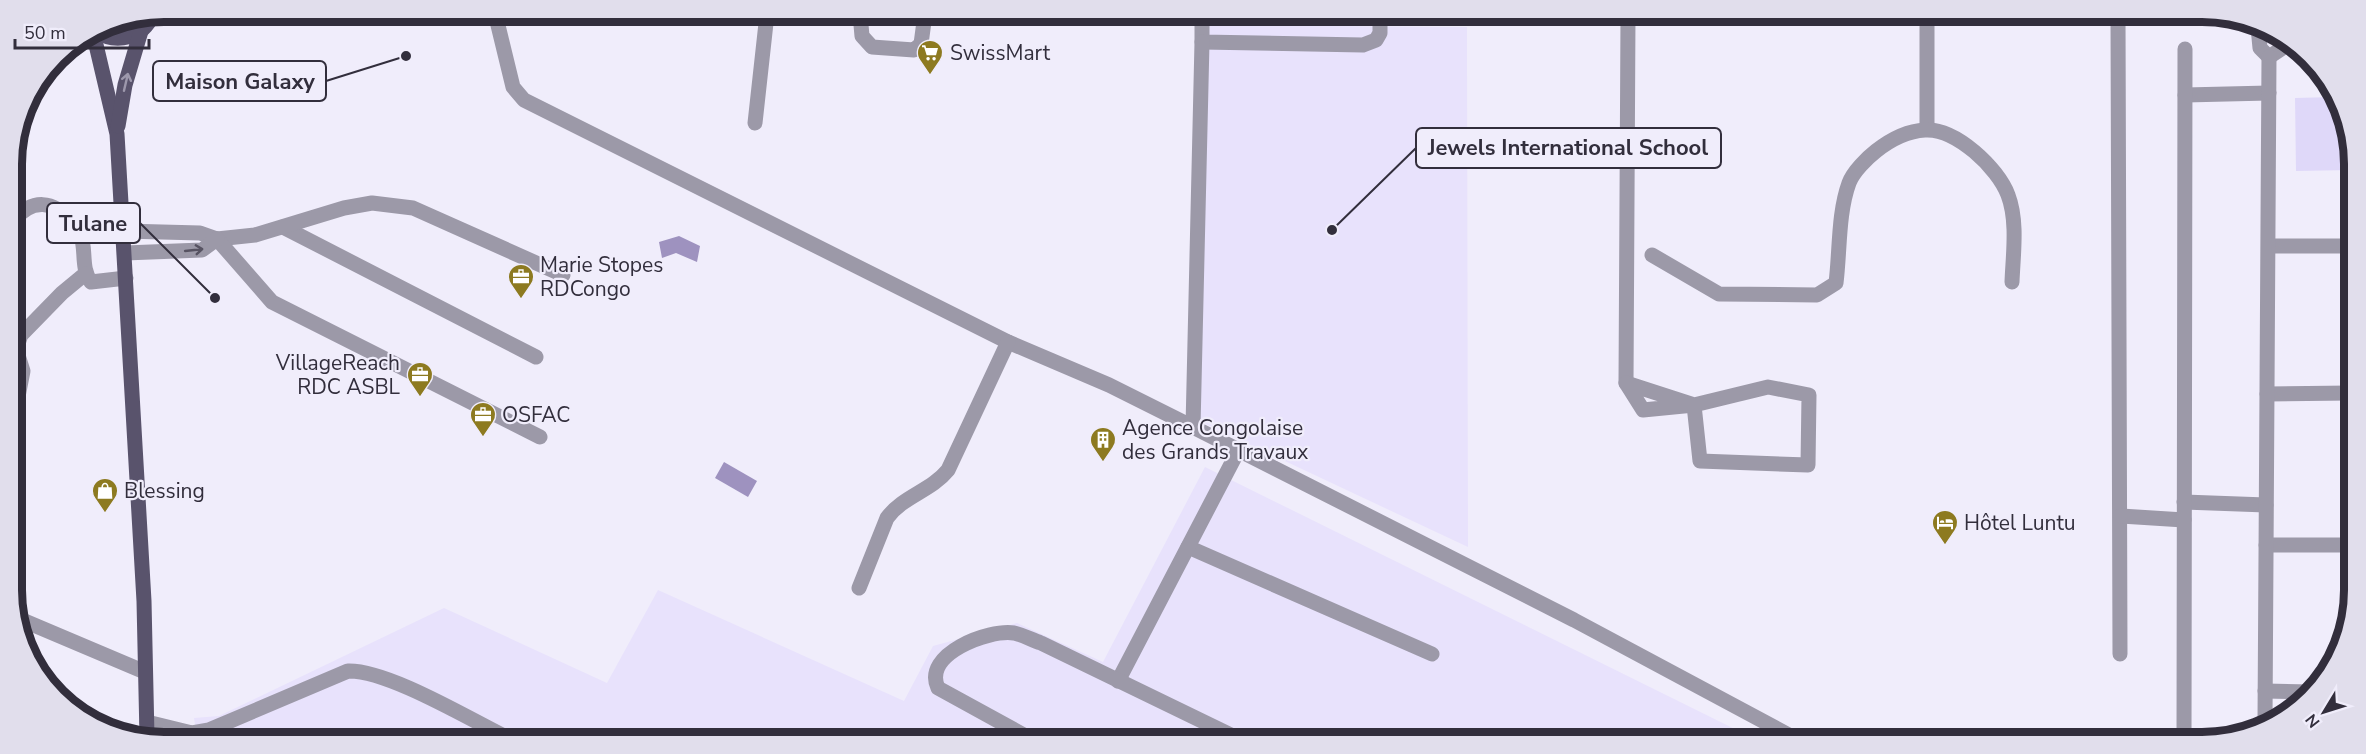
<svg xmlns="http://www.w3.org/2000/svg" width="2366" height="754" font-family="'Nunito Sans',sans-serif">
<rect width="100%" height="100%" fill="#f0edfb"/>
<g fill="#e8e2fc">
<path d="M1203 25 1467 27 1468 547 1193 418Z"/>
<path d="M1205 467 1759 741 197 737 194 718 219 716 444 608 607 683 658 590 904 701 933 646 1017 623 1103 662Z"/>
</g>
<path fill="#dfd8f9" d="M2333 97 2351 135V170L2296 171 2295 98Z"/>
<g fill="#9e92bf">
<path d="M679 236 700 246 697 262 676 253 662 258 659 242Z"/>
<path d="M724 462 757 481 748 497 715 478Z"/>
</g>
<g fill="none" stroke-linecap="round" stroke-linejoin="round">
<g stroke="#9c99a8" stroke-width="15">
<path d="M495 13 513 87 524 100 1008 342 1109 385 1193 427 1574 620 1800 741"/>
<path d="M860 14 862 36 872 47 914 50 921 44 925 14"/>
<path d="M1202 15V42L1363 45 1376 40 1380 33V15"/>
<path d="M2118 17 2120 654"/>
<path d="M2258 27 2260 48 2269 57 2281 49 2282 42"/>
<path d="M2185 95 2269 93"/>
<path d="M755 123 767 14"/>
<path d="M1927 129V16"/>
<path d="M13 221C32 198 54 200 71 222 74 225 79 229 80 233 87 249 80 267 91 282L126 278"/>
<path d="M283 227 536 357"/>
<path d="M124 231 200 233 217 239 255 235 344 208 372 203 413 208 563 275"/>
<path d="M217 239 272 302 540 437"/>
<path d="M2269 246H2351"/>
<path d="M125 253 202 250 217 239"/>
<path d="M1652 255 1719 294 1817 295 1836 283C1840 251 1838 213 1849 183 1853 172 1867 158 1876 151 1890 140 1906 131 1925 130 1956 128 1998 168 2008 195 2018 221 2013 255 2012 282"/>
<path d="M1626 383 1628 16"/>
<path d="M2267 394 2350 393"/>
<path d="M1694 405 1626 383 1643 410 1694 405 1768 387 1809 395 1808 465 1700 461 1694 405"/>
<path d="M14 417 23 371 16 349 21 335 62 293 85 274"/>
<path d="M1193 427 1202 42"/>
<path d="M2184 502 2266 505"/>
<path d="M2121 516 2184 520"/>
<path d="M2266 545H2349"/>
<path d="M1188 547 1432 654"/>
<path d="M859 588 887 518C903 496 931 491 948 470L1008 342"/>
<path d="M15 617 145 672"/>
<path d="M1118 681 1238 451"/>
<path d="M2265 691 2311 692"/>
<path d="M147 722 192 733 209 730 348 671C388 670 469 719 508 738"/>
<path d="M2265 722 2269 57"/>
<path d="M1031 739 938 688C922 654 989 629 1014 633 1023 635 1032 640 1041 643L1239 739"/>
<path d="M2184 742 2185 49"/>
</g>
<g stroke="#59536c" stroke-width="15">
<path d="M95 31C117 45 143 38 153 14"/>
<path d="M93 32 117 134 144 601 147 737"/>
<path d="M118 126 125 85 141 31"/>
</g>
</g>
<defs><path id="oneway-shaft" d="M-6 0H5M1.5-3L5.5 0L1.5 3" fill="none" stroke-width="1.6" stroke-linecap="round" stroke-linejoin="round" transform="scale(1.5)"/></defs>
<use stroke="#9d98ac" href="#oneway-shaft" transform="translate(126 82) rotate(-77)"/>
<use stroke="#575362" href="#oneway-shaft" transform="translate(194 250) rotate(-6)"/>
<defs>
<symbol id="supermarket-pin" viewBox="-11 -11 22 30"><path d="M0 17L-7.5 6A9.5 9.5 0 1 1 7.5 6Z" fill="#8d7a20" stroke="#f0edfb"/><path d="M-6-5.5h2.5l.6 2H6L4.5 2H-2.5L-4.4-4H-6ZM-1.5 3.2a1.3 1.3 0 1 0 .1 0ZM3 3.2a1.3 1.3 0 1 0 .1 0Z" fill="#fff"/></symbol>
<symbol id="office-pin" viewBox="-11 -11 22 30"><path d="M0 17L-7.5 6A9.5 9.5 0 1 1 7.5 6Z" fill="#8d7a20" stroke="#f0edfb"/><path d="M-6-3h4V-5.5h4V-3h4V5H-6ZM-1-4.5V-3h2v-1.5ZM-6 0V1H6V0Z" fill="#fff"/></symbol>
<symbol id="building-pin" viewBox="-11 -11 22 30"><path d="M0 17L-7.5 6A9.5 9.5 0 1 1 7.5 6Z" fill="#8d7a20" stroke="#f0edfb"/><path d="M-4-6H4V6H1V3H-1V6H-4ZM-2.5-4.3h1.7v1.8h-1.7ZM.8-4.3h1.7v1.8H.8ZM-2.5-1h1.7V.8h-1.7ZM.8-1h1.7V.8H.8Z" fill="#fff"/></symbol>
<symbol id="shop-pin" viewBox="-11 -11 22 30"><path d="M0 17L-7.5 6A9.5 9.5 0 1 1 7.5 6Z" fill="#8d7a20" stroke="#f0edfb"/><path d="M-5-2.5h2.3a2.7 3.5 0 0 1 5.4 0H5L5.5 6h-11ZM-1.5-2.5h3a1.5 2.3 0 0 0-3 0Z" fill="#fff"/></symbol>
<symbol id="hotel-pin" viewBox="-11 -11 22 30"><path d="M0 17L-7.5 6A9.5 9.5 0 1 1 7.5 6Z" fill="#8d7a20" stroke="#f0edfb"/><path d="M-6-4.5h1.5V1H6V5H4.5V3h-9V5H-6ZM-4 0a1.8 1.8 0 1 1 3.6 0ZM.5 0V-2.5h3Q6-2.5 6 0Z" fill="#fff"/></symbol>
</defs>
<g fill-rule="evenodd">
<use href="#supermarket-pin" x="915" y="38" width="30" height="40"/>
<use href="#office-pin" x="506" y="262" width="30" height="40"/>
<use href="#office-pin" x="405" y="360" width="30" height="40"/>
<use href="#office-pin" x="468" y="400" width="30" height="40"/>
<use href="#building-pin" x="1088" y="425" width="30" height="40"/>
<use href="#shop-pin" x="90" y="476" width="30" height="40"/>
<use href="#hotel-pin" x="1930" y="508" width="30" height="40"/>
</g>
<g text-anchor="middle" stroke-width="4.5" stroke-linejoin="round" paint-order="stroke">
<g font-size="21" fill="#322e3c" stroke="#f0edfb" text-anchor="start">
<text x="950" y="60">SwissMart</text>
<text x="540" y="272">Marie Stopes<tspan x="540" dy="24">RDCongo</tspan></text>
<text x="400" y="370" text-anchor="end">VillageReach<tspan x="400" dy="24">RDC ASBL</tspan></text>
<text x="502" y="422">OSFAC</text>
<text x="1122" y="435">Agence Congolaise<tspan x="1122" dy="24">des Grands Travaux</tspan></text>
<text x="124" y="498">Blessing</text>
<text x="1964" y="530">Hôtel Luntu</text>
</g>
</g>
<path d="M0 0H2366V754H0ZM164 22H2202A142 142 0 0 1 2344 164V590A142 142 0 0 1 2202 732H164A142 142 0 0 1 22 590V164A142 142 0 0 1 164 22Z" fill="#e1deec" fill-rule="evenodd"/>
<path fill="none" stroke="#322e3c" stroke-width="8" d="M164 22H2202A142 142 0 0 1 2344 164V590A142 142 0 0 1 2202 732H164A142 142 0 0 1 22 590V164A142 142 0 0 1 164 22Z"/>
<path fill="none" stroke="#322e3c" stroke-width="2" d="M406 56L326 81M1332 230L1416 148M215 298L140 223"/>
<g fill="#322e3c" stroke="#f0edfb" stroke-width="2">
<circle cx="406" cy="56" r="6"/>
<circle cx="1332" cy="230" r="6"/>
<circle cx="215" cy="298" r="6"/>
</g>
<g fill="#f0edfb" stroke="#322e3c" stroke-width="2">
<rect x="153" y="61" width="173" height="40" rx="6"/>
<rect x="1416" y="128" width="305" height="40" rx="6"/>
<rect x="47" y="203" width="93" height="40" rx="6"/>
</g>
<g font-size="22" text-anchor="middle" font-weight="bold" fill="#322e3c">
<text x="240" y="89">Maison Galaxy</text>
<text x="1568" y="155">Jewels International School</text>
<text x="93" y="231">Tulane</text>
</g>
<g transform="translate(2324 712) rotate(232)" stroke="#f0edfb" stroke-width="4.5" paint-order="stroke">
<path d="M0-4.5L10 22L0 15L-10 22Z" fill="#322e3c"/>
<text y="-9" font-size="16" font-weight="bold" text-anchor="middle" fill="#322e3c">N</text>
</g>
<path d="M15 39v9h134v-9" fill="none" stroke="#322e3c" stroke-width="3"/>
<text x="24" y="39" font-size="18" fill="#322e3c" stroke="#f0edfb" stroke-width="4.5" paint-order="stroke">50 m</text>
</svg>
